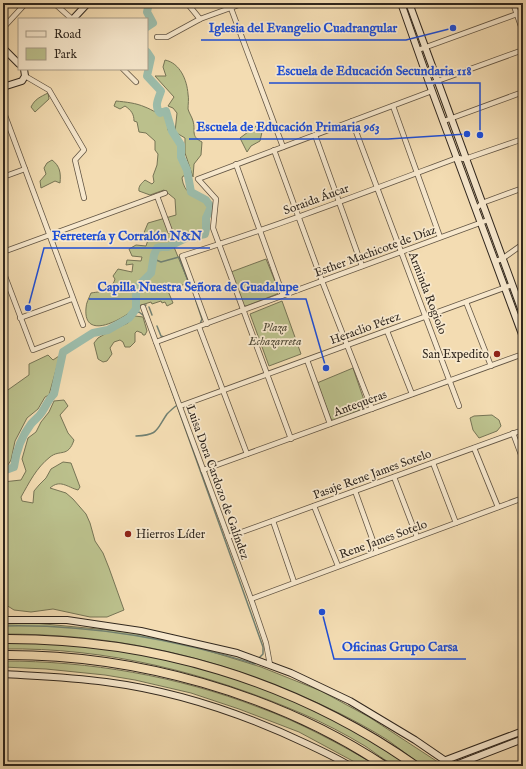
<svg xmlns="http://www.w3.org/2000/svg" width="526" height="769" font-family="'IM FELL English',serif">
<rect width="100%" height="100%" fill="#f3dcb2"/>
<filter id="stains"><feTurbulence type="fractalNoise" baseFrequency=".005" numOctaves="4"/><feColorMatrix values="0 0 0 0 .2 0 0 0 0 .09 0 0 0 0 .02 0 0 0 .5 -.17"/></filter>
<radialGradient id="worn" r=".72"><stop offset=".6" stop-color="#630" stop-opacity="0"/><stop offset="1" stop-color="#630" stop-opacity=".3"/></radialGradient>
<g fill="#bbc08c" stroke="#767455">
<path d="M165 60C180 63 187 80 188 94 189 99 188 104 188 109 189 113 192 117 193 121 196 131 190 136 202 142L201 155 194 164 193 177 185 153V138L175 132 177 113 173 108 168 106 174 97 155 76H166L163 67Z"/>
<path d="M48 93 49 99 35 112 31 107C35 99 40 97 48 93Z"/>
<path d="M116 101C126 102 136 103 145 107 153 110 159 115 166 116L168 130 179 145 180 158 186 176H183L182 178C184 193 193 196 206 202L208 207 204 216V233L184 238 167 246H162L155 248 151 258V269L148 274 138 285 133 293 134 301 133 310C121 320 83 341 86 308 86 303 89 298 91 293 103 291 111 292 115 279L113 276 118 269 132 272 133 264 126 265 127 260 141 261 142 257 132 256 129 249 136 245 146 246 148 240 143 235 148 223 176 215 175 199 164 190 150 195 139 191C138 186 142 183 145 180L152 184 154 182 153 176 157 165 158 154 155 150V141L146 133 139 132 137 122 134 121C134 114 131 110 125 106L120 109 114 106Z"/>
<path d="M256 126 262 132 260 141 251 146 247 152 240 138Z"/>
<path d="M52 160C60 166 61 173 60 183L55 181 41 188 40 181 46 174 44 168 47 163Z"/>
<path d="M174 247 188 281 186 282 185 284 168 291 173 303 167 306 165 302 162 303 161 301 152 304 151 302 138 306V296L142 285 153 274 158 249Z"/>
<path d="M266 259 279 291 277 294 246 306 243 305 231 272Z"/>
<path d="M282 301 301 354 269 366 250 314Z"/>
<path d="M3 307 7 325 5 346 3 347Z"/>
<path d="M135 316 143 317 147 331 145 335H143L142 333 137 331 135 333V342L130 347H125L123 342 120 340 114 342 110 348 112 354 107 361 103 362 98 359 94 343 98 338 110 331 128 323Z"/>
<path d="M48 355 53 360 59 356V359L49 395 45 397 38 409 27 418 15 441 11 460 8 465 3 467V392H5L29 375V364Z"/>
<path d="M353 368 366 406 365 408 334 421 331 419 317 383Z"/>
<path d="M64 400 68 406 60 415 68 433 74 440C68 458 60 449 50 457 36 468 29 483 21 497L22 501 33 503 34 491 39 485 46 478 51 469 63 462 71 463 80 487 78 490C67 487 60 479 50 488L66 493 73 499 86 514 90 523 95 541 103 553 109 568 124 610 107 617H90L53 609 31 612 14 610 3 603V482L21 480 26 471 22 459 28 438 36 432 41 422 49 412 54 401Z"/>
<path d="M492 415 499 420 501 426 497 431 479 438 473 430 470 418 474 416Z"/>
<path d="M34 623 129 632 183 643 261 667 321 691 369 717 444 766C438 766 431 767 426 766 419 765 394 744 386 739 357 721 326 706 294 693 199 652 106 634 3 634V624Z"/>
<path d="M3 642 53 643 137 653 204 669 260 687 316 711 346 726 410 766C406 766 399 767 395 765 385 761 374 752 365 746 345 734 324 723 303 714 208 673 106 647 3 649Z"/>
<path d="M3 661C90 661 177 676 258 707 300 722 339 744 378 766H362L299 732 239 709 191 693 135 680 105 675 46 669 3 667Z"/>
</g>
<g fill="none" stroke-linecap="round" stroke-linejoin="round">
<g stroke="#718072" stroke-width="1.5">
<path d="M154 259 161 262 179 257 188 281"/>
<path d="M196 301 202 319 200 324"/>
<path d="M136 307 146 305"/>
<path d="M149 307 152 315"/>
<path d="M133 313 139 312 144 316"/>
<path d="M157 326 161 336 164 337"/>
<path d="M169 383 263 647V654L259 658"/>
<path d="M136 436C159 435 156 430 167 414 170 411 173 408 176 406"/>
<path d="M3 626C88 624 174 639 255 664"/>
</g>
<g stroke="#9cbcaa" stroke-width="8">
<path d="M147 27 153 23 147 12 149 3"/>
<path d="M3 471 14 467C16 451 21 437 31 424 34 420 39 417 42 412 46 406 48 400 54 394L63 352 93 333 108 330 129 318 136 309V292L138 286 151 273 154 255 157 248 161 247H168L186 238 205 234 206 229V218L211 207 206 200 191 192 187 170 181 157V145L172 131 166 111 160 113C154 106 158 100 161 91L147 76 151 58 147 52"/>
</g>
<defs>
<g id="street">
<path d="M54 3 72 19"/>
<path d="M187 3 200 19"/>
<path d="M229 3 283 147"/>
<path d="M513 3 523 32"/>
<path d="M3 28 26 3"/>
<path d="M157 37H167L200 19 244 3"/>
<path d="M418 50 517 14"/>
<path d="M123 69 136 82"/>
<path d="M25 76 49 90 84 150 75 160 84 198"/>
<path d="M429 84 523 50"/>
<path d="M393 106 440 237"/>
<path d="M3 110 83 325"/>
<path d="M352 121 459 406"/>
<path d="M444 121 523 92"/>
<path d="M315 135 362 266"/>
<path d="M274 150 322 281 372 409"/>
<path d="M236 164 283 295"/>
<path d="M3 177 25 169"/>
<path d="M157 196 170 231"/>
<path d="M476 209 482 203 523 188"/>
<path d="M3 252 165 193"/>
<path d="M496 261 502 259 523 244"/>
<path d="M3 271 33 350 62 339"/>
<path d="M466 302 491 366"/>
<path d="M143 307 251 599 266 643 270 665"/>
<path d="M20 318 72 299"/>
<path d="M207 324 182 256C275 227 366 192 457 158L465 159 523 139"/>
<path d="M199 327 247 454"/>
<path d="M387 331 412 394"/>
<path d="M156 342 488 220"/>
<path d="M307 360 330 424"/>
<path d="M180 406 512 285"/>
<path d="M513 433 523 460"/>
<path d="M291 439 213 228 216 199 198 179 432 91"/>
<path d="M474 448 498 507"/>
<path d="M433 463 456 523"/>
<path d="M203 470 523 354"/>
<path d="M394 477 417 537"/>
<path d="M355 491 377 552"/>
<path d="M314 506 338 566"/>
<path d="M273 521 294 582"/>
<path d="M228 537 523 430"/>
<path d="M251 599 523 498"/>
</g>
<g id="secondary">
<path d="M401 3 432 91 523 337"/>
<path d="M409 3 523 314"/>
<path d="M73 19 88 3"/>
<path d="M3 48 19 64"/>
<path d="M3 87 22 81 25 76 24 69"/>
<path d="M3 620H67L141 631 237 653 291 673 350 701 415 740 453 766"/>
<path d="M3 674C37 676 72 677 106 682 175 691 244 714 307 744 322 751 337 758 350 766"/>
<path d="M446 760 523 731"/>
<path d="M453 766 523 739"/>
</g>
<g id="highway">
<path d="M3 639C151 638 294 680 416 766"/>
<path d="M3 655C135 654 275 693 385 766"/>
</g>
</defs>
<use href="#street" stroke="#615443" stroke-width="6"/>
<use href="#secondary" stroke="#30271e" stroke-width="8"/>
<use href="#highway" stroke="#30271e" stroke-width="10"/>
<use href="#street" stroke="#f7e8cd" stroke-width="4.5"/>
<use href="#secondary" stroke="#f7e8cd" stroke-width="6"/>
<use href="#highway" stroke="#f3dcb2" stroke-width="8"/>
</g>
<g fill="#8f2418" stroke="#f7e8cd" stroke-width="1.5">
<circle cx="497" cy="354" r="4"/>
<circle cx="128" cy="534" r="4"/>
</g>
<g text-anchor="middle" stroke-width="3.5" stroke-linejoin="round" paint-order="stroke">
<g font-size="12" fill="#30271e" stroke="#f7e8cd">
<text transform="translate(316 199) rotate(-20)" y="4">Soraida Áucar</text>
<text transform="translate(375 251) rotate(-20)" y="4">Esther Machicote de Díaz</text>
<text transform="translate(428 293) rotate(69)" y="4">Arminda Rogiolo</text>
<text transform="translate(365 328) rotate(-20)" y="4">Heraclio Pérez</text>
<text transform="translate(360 403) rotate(-20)" y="4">Antequeras</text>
<text transform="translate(372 474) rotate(-20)" y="4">Pasaje Rene James Sotelo</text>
<text transform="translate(218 482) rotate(70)" y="4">Luisa Dora Cardozo de Galíndez</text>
<text transform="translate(383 539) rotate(-20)" y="4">Rene James Sotelo</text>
</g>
<g font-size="12" font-style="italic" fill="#534d3a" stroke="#f7e8cd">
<text x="275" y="331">Plaza<tspan x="275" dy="14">Echazarreta</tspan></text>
</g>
<g font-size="12" fill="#30271e" stroke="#f7e8cd" text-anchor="end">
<text x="489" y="358">San Expedito</text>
<text x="136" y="538" text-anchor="start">Hierros Líder</text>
</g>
</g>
<path fill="none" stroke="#1d4ed8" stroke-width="1.5" d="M453 28L406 40H201M480 135L480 83H269M467 134L388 139H189M28 308L44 248H210M326 368L306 299H89M322 612L334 659H466"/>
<g fill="#1d4ed8" stroke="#f7e8cd" stroke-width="1.5">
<circle cx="453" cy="28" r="4"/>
<circle cx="480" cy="135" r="4"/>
<circle cx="467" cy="134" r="4"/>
<circle cx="28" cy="308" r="4"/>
<circle cx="326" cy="368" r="4"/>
<circle cx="322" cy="612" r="4"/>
</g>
<g font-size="13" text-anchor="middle" font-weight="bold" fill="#1d4ed8" stroke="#f7e8cd" stroke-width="3.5" stroke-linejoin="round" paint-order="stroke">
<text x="303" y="32">Iglesia del Evangelio Cuadrangular</text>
<text x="374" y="75">Escuela de Educación Secundaria 118</text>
<text x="288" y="131">Escuela de Educación Primaria 963</text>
<text x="127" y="240">Ferretería y Corralón N&amp;N</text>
<text x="198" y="291">Capilla Nuestra Señora de Guadalupe</text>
<text x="400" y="651">Oficinas Grupo Carsa</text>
</g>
<rect width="526" height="769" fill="none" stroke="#f3dcb2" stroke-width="16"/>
<rect x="4" y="4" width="518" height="761" fill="none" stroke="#30271e" stroke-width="2"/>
<rect x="8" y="8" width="510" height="753" fill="none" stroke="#30271e"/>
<rect x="18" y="18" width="130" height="52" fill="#f7e8cd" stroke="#a79b87"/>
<rect x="26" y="31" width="20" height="6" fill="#f7e8cd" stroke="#a79b87"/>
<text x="54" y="38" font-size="12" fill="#30271e">Road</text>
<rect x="26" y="48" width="20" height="12" fill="#bbc08c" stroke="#a79b87"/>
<text x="54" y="58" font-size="12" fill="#30271e">Park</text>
<rect width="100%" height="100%" filter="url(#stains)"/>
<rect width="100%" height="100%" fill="url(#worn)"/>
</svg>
